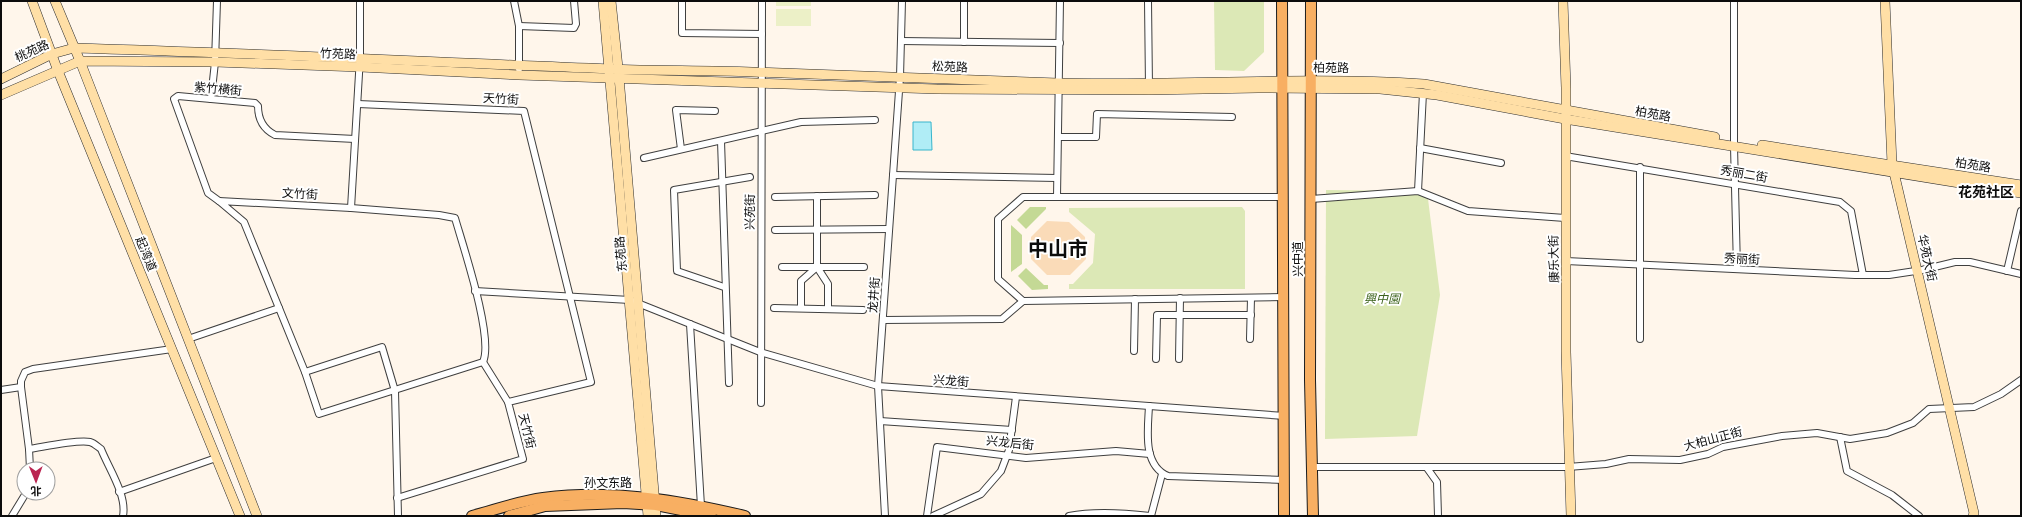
<svg xmlns="http://www.w3.org/2000/svg" width="2022" height="517" font-family="'Times New Roman','Noto Sans SC',serif">
<rect width="100%" height="100%" fill="#fff6eb"/>
<g fill="#dce8b6">
<path d="M1214 1H1264V52L1244 71 1215 70Z"/>
<path d="M1326 190 1427 191 1440 295 1417 436 1325 439Z"/>
<path d="M1242 207 1245 211V289H1069V284H1073L1093 263 1095 234 1069 212V208Z"/>
</g>
<g fill="#c4d995">
<path d="M1030 207H1046V209L1026 229 1017 220Z"/>
<path d="M1011 225 1022 235V264L1011 272Z"/>
<path d="M1026 268 1044 285H1048V289L1032 290 1018 276Z"/>
</g>
<path fill="#fadbb8" d="M1047 221 1069 222 1085 237 1086 259 1070 275H1047L1031 259V237Z"/>
<g fill="#ecf0c7">
<rect x="776" y="1" width="35" height="5"/>
<rect x="776" y="9" width="35" height="17"/>
</g>
<path fill="#b0edf6" stroke="#38b5cc" d="M913 122H931L932 150H913Z"/>
<g fill="none" stroke-linecap="round" stroke-linejoin="round">
<defs>
<g id="street">
<path d="M514 1 519 26V69"/>
<path d="M682 1V33L762 34"/>
<path d="M1148 1 1149 87"/>
<path d="M1734 1V146L1737 269"/>
<path d="M519 26 574 28 576 24 574 1"/>
<path d="M901 41 1060 43"/>
<path d="M964 42V1"/>
<path d="M211 99 215 62 217 1"/>
<path d="M358 104 524 111 591 382 508 402 523 459 397 498"/>
<path d="M1058 137H1096L1097 114 1232 117"/>
<path d="M721 141 729 383"/>
<path d="M1420 148 1501 163"/>
<path d="M681 149 676 110 715 111"/>
<path d="M1565 156 1840 202 1851 211 1863 275"/>
<path d="M644 158 801 122 875 120"/>
<path d="M893 175 1057 178"/>
<path d="M1418 191 1423 93"/>
<path d="M817 196V267L828 284V309"/>
<path d="M775 197 875 195"/>
<path d="M1057 197 1060 1"/>
<path d="M1311 199 1418 191 1468 211 1565 218"/>
<path d="M219 201 351 208 439 215 455 218C463 246 494 338 483 362L319 414 305 372 244 222Z"/>
<path d="M219 201 208 193 174 99 178 96 255 103 258 106C258 119 263 129 275 135L355 139"/>
<path d="M351 208 360 57V1"/>
<path d="M775 230 889 229"/>
<path d="M1566 261 1855 275H1889L1922 270 1955 262H1970L2021 274"/>
<path d="M782 267H864"/>
<path d="M2007 271 2021 211"/>
<path d="M724 287 677 271 674 190 750 177"/>
<path d="M475 291 630 300 760 352 878 386 1285 416"/>
<path d="M1023 301 998 279V219L1023 197H1282"/>
<path d="M774 308 863 310"/>
<path d="M801 308V281L817 267"/>
<path d="M883 320 1002 319 1023 301 1283 297"/>
<path d="M690 324 701 506"/>
<path d="M188 339 279 308"/>
<path d="M1250 339 1251 298"/>
<path d="M1640 339V167"/>
<path d="M1134 351 1135 299"/>
<path d="M1156 359 1157 315H1251"/>
<path d="M1179 359 1180 298"/>
<path d="M483 362 508 402"/>
<path d="M305 372 382 347 395 391 398 516"/>
<path d="M1 390 21 387"/>
<path d="M761 403 762 1"/>
<path d="M1149 406C1148 429 1142 465 1168 476L1284 480"/>
<path d="M880 421 1012 430"/>
<path d="M1840 437 1847 471 1892 495 1919 516"/>
<path d="M29 449C43 447 78 439 90 442 94 443 98 447 101 449 109 469 127 495 123 516"/>
<path d="M1313 467H1568L1606 464 1629 459 1680 460 1708 454 1723 447 1782 436 1817 433 1850 439 1887 433 1913 423 1929 409 1974 407 2001 394 2021 380"/>
<path d="M1427 468 1437 482 1438 516"/>
<path d="M30 469 29 449 21 387V381L25 372 33 369 172 349"/>
<path d="M119 492 216 458"/>
<path d="M12 516 26 493"/>
<path d="M885 516 878 386 900 77 902 1"/>
<path d="M927 516 937 447 1026 458 1116 451 1150 454"/>
<path d="M933 516 981 494 1001 471 1009 450 1016 397"/>
<path d="M1069 516C1094 511 1124 513 1150 516"/>
<path d="M1151 516 1162 474"/>
</g>
<g id="secondary">
<path d="M32 1 58 71 240 516"/>
<path d="M55 1 80 61 257 516"/>
<path d="M603 1 648 516"/>
<path d="M611 1 619 77 656 516"/>
<path d="M1563 1 1566 88V352L1571 516"/>
<path d="M1885 1 1892 164 1974 513 1973 516"/>
<path d="M1 79 52 54 74 48C253 53 431 62 610 69 657 71 705 70 752 72 854 75 956 80 1058 83 1180 86 1302 76 1424 84L1715 137"/>
<path d="M1 95 80 61 215 62 360 67 519 75 937 89 1149 90 1258 88 1380 89 1437 95 1565 119 2021 193"/>
<path d="M1762 145 2021 185"/>
</g>
<g id="primary">
<path d="M1282 1 1284 516"/>
<path d="M1311 1 1310 380 1313 516"/>
<path d="M472 516C495 510 519 501 543 498 613 489 678 500 745 516"/>
<path d="M509 516 545 506 623 503 656 505 711 516"/>
</g>
</defs>
<use href="#street" stroke="#3f3f3f" stroke-width="8"/>
<use href="#secondary" stroke="#2e2e2e" stroke-width="10"/>
<use href="#primary" stroke="#1d1d1d" stroke-width="12"/>
<use href="#street" stroke="#fff" stroke-width="6"/>
<use href="#secondary" stroke="#ffdfa6" stroke-width="9"/>
<use href="#primary" stroke="#f8af62" stroke-width="10"/>
</g>
<g text-anchor="middle" stroke-width="4" stroke-linejoin="round" paint-order="stroke">
<g font-size="12" fill="#0c0c0c" stroke="#fff">
<text transform="translate(32 51) rotate(-24)" y="4">桃苑路</text>
<text transform="translate(338 54) rotate(2)" y="4">竹苑路</text>
<text transform="translate(950 67) rotate(2)" y="4">松苑路</text>
<text transform="translate(1331 68) rotate(1)" y="4">柏苑路</text>
<text transform="translate(218 89) rotate(5)" y="4">紫竹横街</text>
<text transform="translate(501 99) rotate(3)" y="4">天竹街</text>
<text transform="translate(1653 114) rotate(10)" y="4">柏苑路</text>
<text transform="translate(1973 165) rotate(9)" y="4">柏苑路</text>
<text transform="translate(1744 174) rotate(10)" y="4">秀丽二街</text>
<text transform="translate(300 194) rotate(3)" y="4">文竹街</text>
<text transform="translate(750 212) rotate(-89)" y="4">兴苑街</text>
<text transform="translate(146 254) rotate(68)" y="4">起湾道</text>
<text transform="translate(621 254) rotate(-95)" y="4">东苑路</text>
<text transform="translate(1927 258) rotate(77)" y="4">华苑大街</text>
<text transform="translate(1298 259) rotate(-90)" y="4">兴中道</text>
<text transform="translate(1554 259) rotate(-91)" y="4">康乐大街</text>
<text transform="translate(1742 259) rotate(3)" y="4">秀丽街</text>
<text transform="translate(874 295) rotate(-86)" y="4">龙井街</text>
<text transform="translate(951 381) rotate(4)" y="4">兴龙街</text>
<text transform="translate(527 431) rotate(76)" y="4">天竹街</text>
<text transform="translate(1713 439) rotate(-15)" y="4">大柏山正街</text>
<text transform="translate(1010 443) rotate(6)" y="4">兴龙后街</text>
<text x="608" y="487">孙文东路</text>
</g>
<g font-size="12" font-style="italic" fill="#3d631d" stroke="#fff">
<text x="1382" y="303">興中園</text>
</g>
<g font-size="14" font-weight="bold" fill="#0c0c0c" stroke="#fff">
<text x="1986" y="197">花苑社区</text>
</g>
<g font-size="20" font-weight="bold" fill="#0c0c0c" stroke="#fff">
<text x="1058" y="256">中山市</text>
</g>
</g>
<rect width="2022" height="517" fill="none" stroke="#0c0c0c" stroke-width="4"/>
<g transform="translate(36 481) rotate(179)"><circle r="19" fill="#ffffff" stroke="#9e9e9e"/>
<path d="M0-3L7 15L0 10L-7 15Z" fill="#bb2551"/>
<text y="-6" font-size="11" font-weight="bold" text-anchor="middle" fill="#0c0c0c">北</text>
</g>
</svg>
